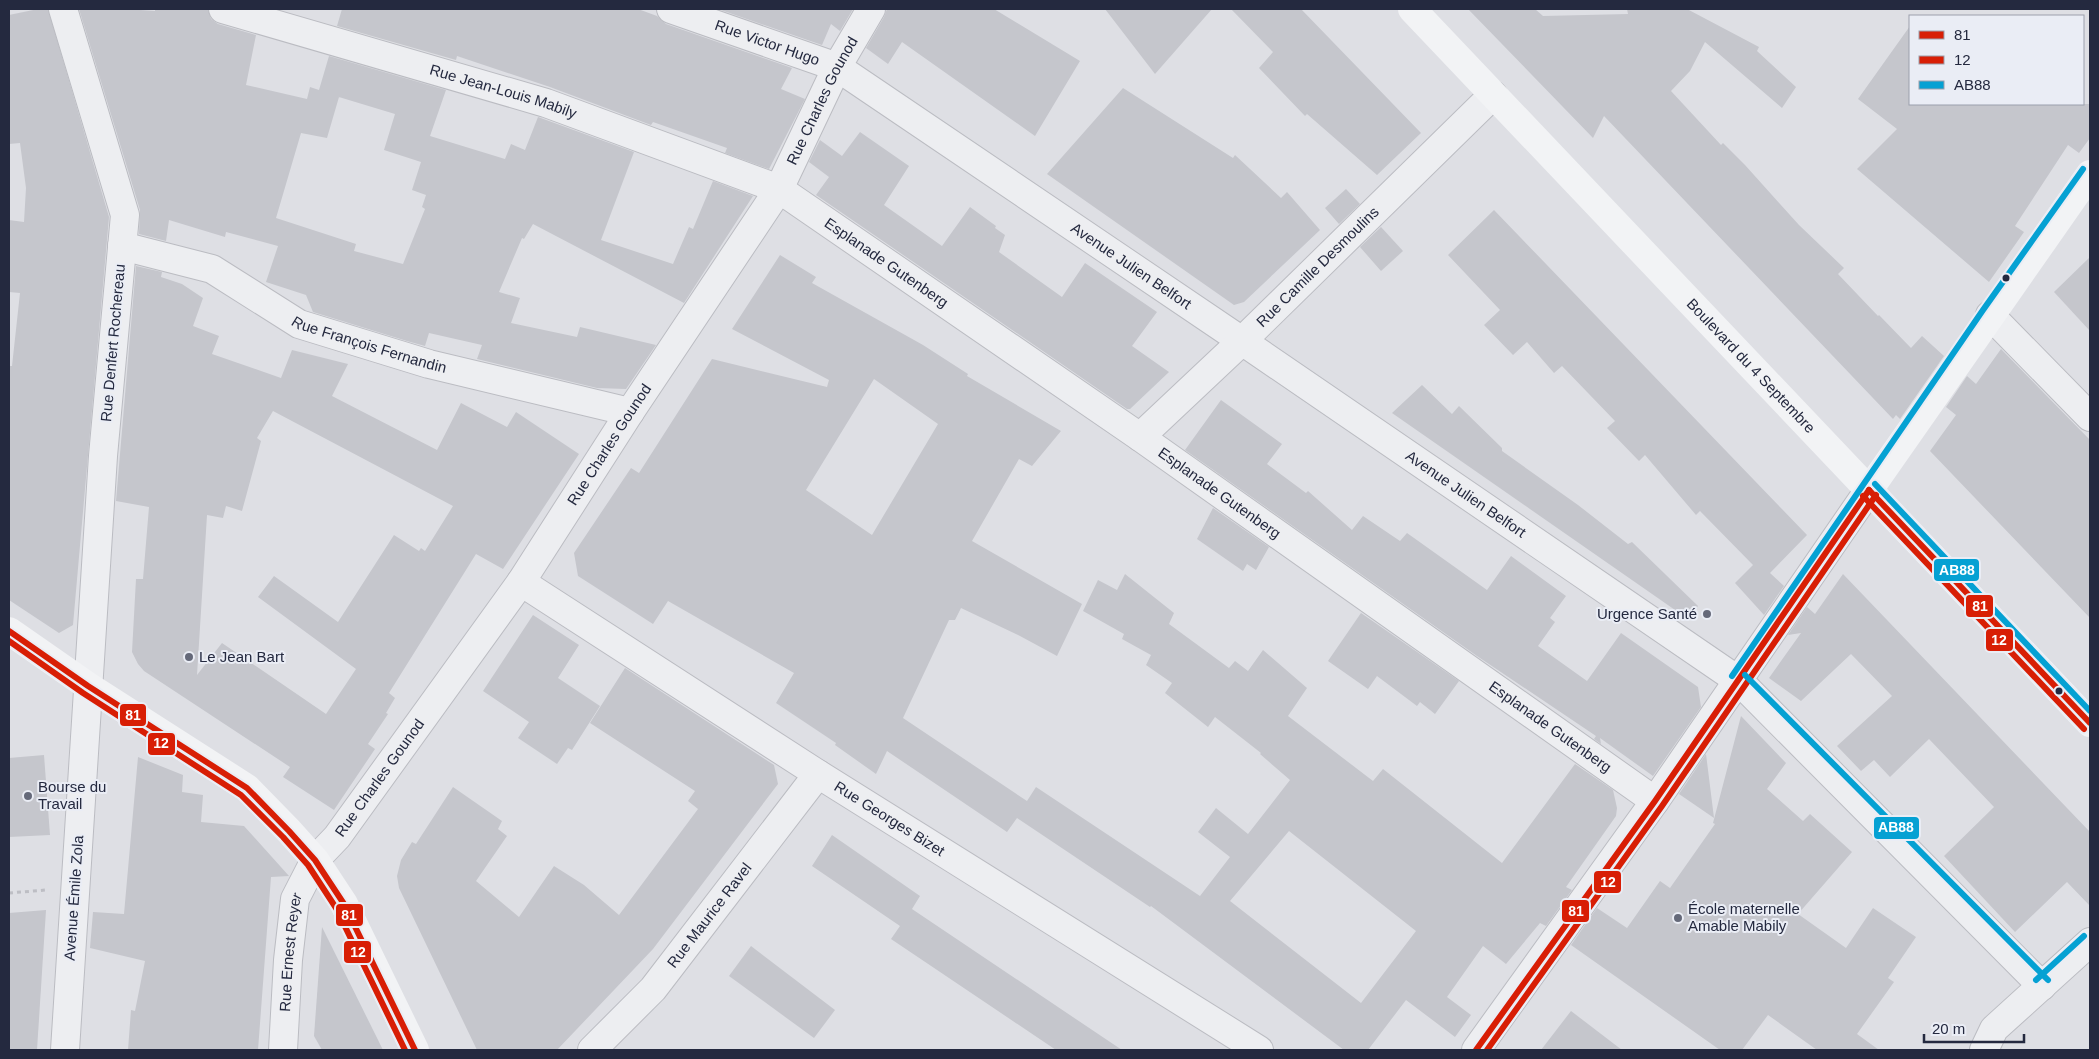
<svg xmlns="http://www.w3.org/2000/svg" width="2099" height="1059" font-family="Arial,sans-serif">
<rect width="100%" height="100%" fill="#dedfe4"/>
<g fill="#c5c6cc" fill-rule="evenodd">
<path d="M38 9H48L109 217 73 625 59 633 9 600V366H12L20 293 9 292V220L24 222 26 188 20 143 9 144V15Z"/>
<path d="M79 9H126L155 11V9H208L211 19 218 24 256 35 246 85 307 99 310 87 319 90 329 56 446 90 430 136 505 159 511 144 525 150 538 117 634 152 601 240 673 264 689 227 693 229 713 181 753 196 684 303 533 224 524 239 522 238 499 292 520 298 511 323 577 337 580 327 656 345 626 389 597 388 477 359 482 345 429 333 425 346 407 341 313 312 306 295 266 282 278 246 226 232 225 237 169 220 166 241 139 234 140 210ZM329 94 395 114 384 150 421 162 412 190 426 195 422 207 425 209 403 264 354 251 356 244 276 218 301 133 327 138 339 97Z"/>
<path d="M342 9H638L657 16 666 24 792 68 781 89 805 99 769 169 725 153 727 148 653 122 651 125 550 87 457 56 456 60 337 26Z"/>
<path d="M718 9H853L840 31 831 24 822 45Z"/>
<path d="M887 9H994L1080 61 1035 136 902 42 888 64 866 48 884 17Z"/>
<path d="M1105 9H1212L1155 74Z"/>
<path d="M1231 9H1301L1421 133 1377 175 1307 114 1305 116 1259 68 1273 52Z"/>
<path d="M1468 9H1535L1543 16 1628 14 1627 9H1687L1759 47 1757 51 1796 87 1782 108 1705 42 1690 71 1671 91 1721 145 1723 143 1745 165 1799 225 1844 268 1838 274 1878 316 1879 315 1911 348 1922 336 1944 356 1900 419 1896 415 1893 419 1604 116 1593 138Z"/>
<path d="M1910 26V104H2090V138L2079 153 2068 145 2015 226 2024 232 1989 282 1857 169 1897 129 1858 99Z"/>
<path d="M1123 88 1233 158 1235 155 1281 198 1287 192 1320 230 1244 302 1234 305 1047 174Z"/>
<path d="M860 132 909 166 884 205 942 246 970 207 996 226 995 228 1005 235 999 252 1062 297 1085 263 1157 312 1132 346 1169 372 1130 409H1127L816 195 829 177 809 162 820 140 842 156Z"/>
<path d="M1346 189 1360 204 1339 224 1325 208Z"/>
<path d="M1494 210 1807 535 1770 573 1784 586 1764 615 1735 583 1753 565 1700 511 1696 515 1645 455 1639 461 1607 428 1615 421 1562 366 1554 373 1527 342 1513 355 1484 325 1500 310 1448 255Z"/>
<path d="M1381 227 1403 251 1381 271 1360 247Z"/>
<path d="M780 255 816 277 812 283 923 345 968 374 967 376 1061 431 1032 466 1019 459 972 541 1082 604 1057 656 1020 636 961 608 955 620H949L903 718 1027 801 1036 787 1200 896 1230 857 1198 832 1216 808 1248 834 1290 780 1260 754 1261 753 1215 717 1208 727 1165 693 1172 683 1146 665 1151 655 1122 639 1124 634 1083 611 1098 580 1117 590 1125 574 1174 613 1169 624 1229 668 1235 661 1248 671 1263 650 1307 688 1288 716 1373 781 1383 769 1502 863 1575 764 1613 790 1617 808 1616 816 1566 887 1572 890 1546 926 1540 923 1506 964 1483 946 1447 997 1471 1015 1455 1037 1406 1000 1368 1050H1344L1151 906 1150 907 1017 818 1007 832 887 751 876 774 835 745 836 743 776 703 794 673 668 601 653 624 578 576 574 553 631 468 639 473 712 359 827 387 829 380 732 329ZM874 379 938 424 872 535 806 490ZM1289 831 1416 931 1361 1003 1230 901Z"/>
<path d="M2090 257V331L2054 292Z"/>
<path d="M136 266 162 272 161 277 182 284 203 298 193 326 219 336 212 354 281 378 292 350 348 364 332 396 437 450 461 403 507 427 516 412 579 454 503 569 476 554 389 693 395 698 386 713 388 714 368 744 375 749 334 810 283 777 290 767 144 671 138 664 132 652 136 579H143L149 507 116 501ZM273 411 453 506 425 551 421 548 419 551 394 535 338 622 274 576 258 597 356 669 326 714 222 643 197 675 207 515 223 518 226 506 242 511 261 441 257 438Z"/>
<path d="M2001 349 2090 440V618L1930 451 1956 415 1946 407 1967 376 1976 384Z"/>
<path d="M1422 385 1452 414 1459 406 1502 448V451L1578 505 1628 544 1632 542 1698 606 1688 619 1392 413Z"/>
<path d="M1221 400 1282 444 1267 464 1306 493 1308 491 1352 530 1363 516 1400 541 1407 533 1487 590 1511 556 1566 596 1550 618 1555 622 1538 646 1587 681 1621 633 1698 687 1701 707 1653 776 1600 738 1601 744 1594 739 1596 736 1477 656 1185 450Z"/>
<path d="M1213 508 1269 547 1256 570 1247 564 1243 571 1197 539Z"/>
<path d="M1843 574 2090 832V906L2067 882 2015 932 1944 856 1994 807 1929 739 1890 777 1874 760 1861 771 1837 746 1892 696 1851 654 1801 701 1769 678 1801 633 1788 635 1807 607 1815 614Z"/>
<path d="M1361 613 1459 681 1435 714 1420 702 1417 706 1377 676 1368 689 1328 661Z"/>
<path d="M533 615 579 645 558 678 600 706 572 750 568 748 557 764 518 738 529 722 483 691Z"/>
<path d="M625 668 774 765 778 784 653 949 557 1050H477L399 888 397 876 401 860 412 842 416 844 453 787 502 821 498 829 507 836 476 881 519 917 554 866 584 885 619 915 698 809 688 801 695 791 590 723Z"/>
<path d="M1741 716 1786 763 1767 789 1803 821 1810 814 1852 852 1798 914 1846 948 1873 908 1916 937 1888 978 1894 982 1857 1034 1879 1050H1817L1768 1015 1742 1050H1720L1571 945 1597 908 1627 928 1660 881 1670 888 1715 824 1713 823Z"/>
<path d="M1706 754 1714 818 1679 794Z"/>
<path d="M44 755 50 835 9 837V758Z"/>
<path d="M138 757 183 775 182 792 203 795 201 822 244 826 289 876 271 877 258 1050H128L131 1010 135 1011 145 961 90 948 93 912 124 914Z"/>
<path d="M832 835 920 896 912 909 1122 1050H1056L891 939 900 926 812 866Z"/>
<path d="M46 910 37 1050H9V913Z"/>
<path d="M322 927 383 1050H322L314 1036Z"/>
<path d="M751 946 835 1010 814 1038 729 976Z"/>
<path d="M1571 1011 1622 1050H1541Z"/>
</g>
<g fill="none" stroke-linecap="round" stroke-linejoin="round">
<defs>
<g id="street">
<path d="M63 9 125 215 103 456 65 1050"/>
<path id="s1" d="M223 9 546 103 779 189 1140 437 1655 801"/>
<path id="s2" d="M671 9 837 67 1242 341 1739 681 2042 986"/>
<path id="s3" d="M122 246 212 269 299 324 429 364 630 412"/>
<path d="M1990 315 2090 417"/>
<path id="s4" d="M1140 437 1242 341 1493 95"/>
<path id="s5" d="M521 582 818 774 1259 1050"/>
<path id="s6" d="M283 1050 288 960 295 899 315 860 337 837 521 582 630 412 779 189 837 67 871 9"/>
<path id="s7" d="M592 1050 653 989 818 774"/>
<path d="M1476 1050 1655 801 1869 490"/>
<path d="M1984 1050 1994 1029 2090 942"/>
</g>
</defs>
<use href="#street" stroke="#bbbcc2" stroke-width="30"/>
<path stroke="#bdbec4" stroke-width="3" stroke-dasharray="4 4" stroke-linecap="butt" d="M9 893 46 890"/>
<use href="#street" stroke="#edeef1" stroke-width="28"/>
<g stroke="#f2f3f5" stroke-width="28">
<path id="s8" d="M1412 9 2090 723"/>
<path d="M1869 490 2090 174"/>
<path d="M9 631 88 686 247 788 289 831 315 860 344 904 415 1050"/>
</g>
<defs>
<g id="bus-1">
<path d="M1869 490 2090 723"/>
<path d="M9 631 88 686 247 788 289 831 315 860 344 904 415 1050"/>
<path d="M1476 1050 1655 801 1869 490"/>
</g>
<g id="bus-2">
<path d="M1863 496 2084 729"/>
<path d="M9 641 83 693 241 795 283 837 308 865 336 908 405 1050"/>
<path d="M1487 1050 1662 806 1876 495"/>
</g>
<g id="bus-3">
<path d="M1875 484 2090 711"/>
<path d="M1745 675 2048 980"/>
<path d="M1732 676 1983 310 2083 169"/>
<path d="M2036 980 2084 936"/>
</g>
</defs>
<use href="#bus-1" stroke="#eaedf5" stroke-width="10"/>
<use href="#bus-2" stroke="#eaedf5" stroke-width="10"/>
<use href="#bus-3" stroke="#eaedf5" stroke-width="10"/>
<use href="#bus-1" stroke="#d81e05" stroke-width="6"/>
<use href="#bus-2" stroke="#d81e05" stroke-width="6"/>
<use href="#bus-3" stroke="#05a1d3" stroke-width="6"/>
</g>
<g fill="#24293f" stroke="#eaedf5" stroke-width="2">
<circle cx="2006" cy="278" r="4.5"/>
<circle cx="2059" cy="691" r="4.5"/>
</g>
<g fill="#656979" stroke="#eaedf5" stroke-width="2">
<circle cx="1707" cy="614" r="5"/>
<circle cx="189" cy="657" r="5"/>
<circle cx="28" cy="796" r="5"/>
<circle cx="1678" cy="918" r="5"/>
</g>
<g text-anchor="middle" stroke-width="4" stroke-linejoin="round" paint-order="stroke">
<g font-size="15" fill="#24293f" stroke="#eaedf5">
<text dy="5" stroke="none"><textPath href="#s2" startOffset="102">Rue Victor Hugo</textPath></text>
<text dy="5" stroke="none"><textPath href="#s1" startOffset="292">Rue Jean-Louis Mabily</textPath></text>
<text dy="5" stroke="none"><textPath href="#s6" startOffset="1110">Rue Charles Gounod</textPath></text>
<text dy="5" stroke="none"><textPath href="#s1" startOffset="715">Esplanade Gutenberg</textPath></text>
<text dy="5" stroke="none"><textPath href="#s2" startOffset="531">Avenue Julien Belfort</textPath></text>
<text dy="5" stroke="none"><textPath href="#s4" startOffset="246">Rue Camille Desmoulins</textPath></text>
<text transform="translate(113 343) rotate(-85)" y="5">Rue Denfert Rochereau</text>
<text dy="5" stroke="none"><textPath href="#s3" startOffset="269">Rue François Fernandin</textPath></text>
<text dy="5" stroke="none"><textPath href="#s8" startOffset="492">Boulevard du 4 Septembre</textPath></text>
<text dy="5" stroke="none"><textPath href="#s6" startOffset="705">Rue Charles Gounod</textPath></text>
<text dy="5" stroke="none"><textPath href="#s1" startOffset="1120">Esplanade Gutenberg</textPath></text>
<text dy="5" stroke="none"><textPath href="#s2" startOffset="936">Avenue Julien Belfort</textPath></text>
<text dy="5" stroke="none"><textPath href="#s1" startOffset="1525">Esplanade Gutenberg</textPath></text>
<text dy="5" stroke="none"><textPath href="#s6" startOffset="300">Rue Charles Gounod</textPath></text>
<text dy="5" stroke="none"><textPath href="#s5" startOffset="438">Rue Georges Bizet</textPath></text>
<text transform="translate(74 898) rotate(-86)" y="5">Avenue Émile Zola</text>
<text dy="5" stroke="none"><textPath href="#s7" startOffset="179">Rue Maurice Ravel</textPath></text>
<text dy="5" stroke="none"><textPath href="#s6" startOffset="98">Rue Ernest Reyer</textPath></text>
</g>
<g font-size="15" fill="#24293f" stroke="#eaedf5" text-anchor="start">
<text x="1697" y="619" text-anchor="end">Urgence Santé</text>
<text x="199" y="662">Le Jean Bart</text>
<text x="38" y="792">Bourse du<tspan x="38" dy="17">Travail</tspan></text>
<text x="1688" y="914">École maternelle<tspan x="1688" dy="17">Amable Mabily</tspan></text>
</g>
</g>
<g stroke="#eaedf5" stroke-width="2">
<rect x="1933" y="558" width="47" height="24" rx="5" fill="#05a1d3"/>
<rect x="1965" y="594" width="29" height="24" rx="5" fill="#d81e05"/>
<rect x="1985" y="628" width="29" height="24" rx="5" fill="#d81e05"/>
<rect x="119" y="703" width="28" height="24" rx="5" fill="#d81e05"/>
<rect x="147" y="732" width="29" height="24" rx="5" fill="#d81e05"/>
<rect x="1873" y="816" width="47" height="24" rx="5" fill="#05a1d3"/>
<rect x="1593" y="870" width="29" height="24" rx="5" fill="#d81e05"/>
<rect x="1561" y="899" width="29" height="24" rx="5" fill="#d81e05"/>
<rect x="335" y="903" width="29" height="24" rx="5" fill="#d81e05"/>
<rect x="343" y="940" width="29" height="24" rx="5" fill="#d81e05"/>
</g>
<g font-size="14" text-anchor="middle" font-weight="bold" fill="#fff">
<text x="1957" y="575">AB88</text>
<text x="1980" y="611">81</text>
<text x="1999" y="645">12</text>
<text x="133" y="720">81</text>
<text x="161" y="748">12</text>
<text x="1896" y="832">AB88</text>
<text x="1608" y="887">12</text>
<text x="1576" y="916">81</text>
<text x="349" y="920">81</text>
<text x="358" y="957">12</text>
</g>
<rect width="2099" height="1059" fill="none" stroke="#24293f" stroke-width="20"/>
<rect x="1909" y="15" width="175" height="90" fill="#eaedf5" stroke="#9b9fac"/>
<rect x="1919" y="31" width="25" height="8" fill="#d81e05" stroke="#9b9fac"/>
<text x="1954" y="40" font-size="15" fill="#24293f">81</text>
<rect x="1919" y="56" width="25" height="8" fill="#d81e05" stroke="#9b9fac"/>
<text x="1954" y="65" font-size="15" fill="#24293f">12</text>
<rect x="1919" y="81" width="25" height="8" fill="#05a1d3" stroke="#9b9fac"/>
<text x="1954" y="90" font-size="15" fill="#24293f">AB88</text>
<path d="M1924 1034v8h100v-8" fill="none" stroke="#24293f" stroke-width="2.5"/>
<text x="1932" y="1034" font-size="15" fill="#24293f" stroke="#eaedf5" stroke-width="4" paint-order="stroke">20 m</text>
</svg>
